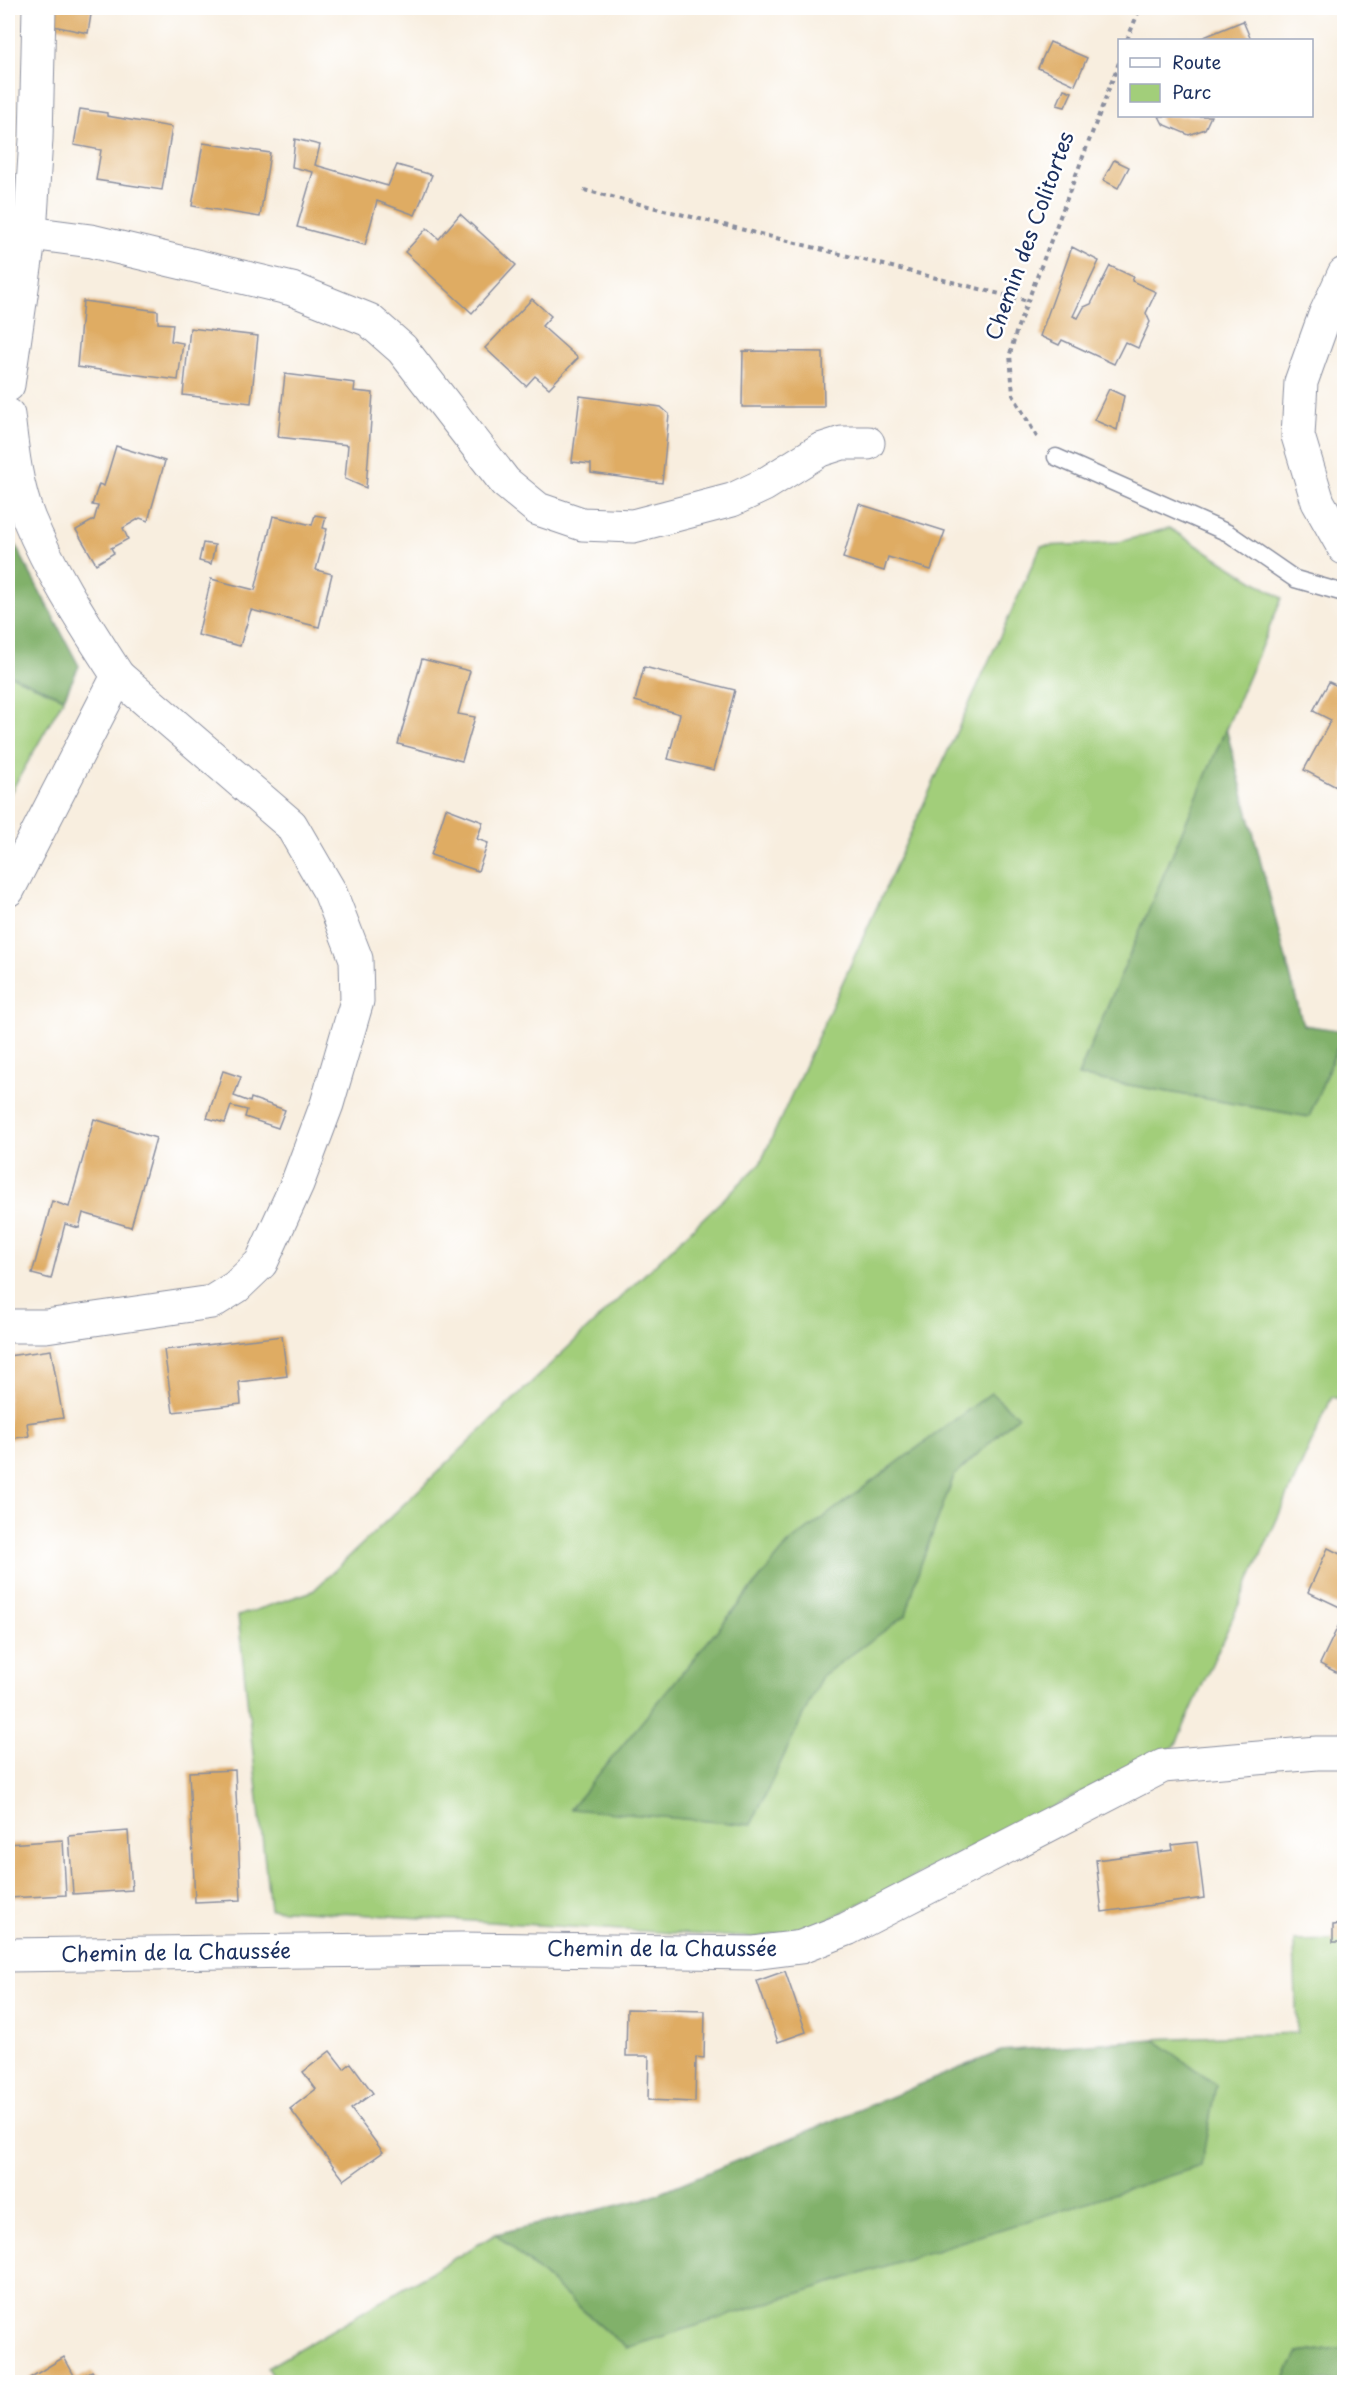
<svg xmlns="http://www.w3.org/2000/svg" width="1352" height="2390" font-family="'Playpen Sans',sans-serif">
<rect width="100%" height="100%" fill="#fff"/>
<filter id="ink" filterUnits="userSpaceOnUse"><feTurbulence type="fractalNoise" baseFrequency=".0167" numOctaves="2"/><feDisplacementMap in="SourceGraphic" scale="12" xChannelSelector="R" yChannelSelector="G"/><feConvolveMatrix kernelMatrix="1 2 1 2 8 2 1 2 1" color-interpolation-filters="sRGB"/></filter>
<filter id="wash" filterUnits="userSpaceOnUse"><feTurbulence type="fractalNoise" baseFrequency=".008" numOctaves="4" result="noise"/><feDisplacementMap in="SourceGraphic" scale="24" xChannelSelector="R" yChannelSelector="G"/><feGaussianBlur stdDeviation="1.35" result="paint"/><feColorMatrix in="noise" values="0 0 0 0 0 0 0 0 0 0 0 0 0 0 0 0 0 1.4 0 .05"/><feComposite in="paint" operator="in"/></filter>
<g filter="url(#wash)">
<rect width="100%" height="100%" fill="#f8eedf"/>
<g fill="#a2ce7a" stroke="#5e7e6c" stroke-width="1.5">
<path d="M1169 528 1282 598 1078 1076 1309 1117 1344 1031V1400L1332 1397 1175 1746 817 1925 757 1938 270 1909 238 1616 313 1591 760 1164 1041 546 1116 543Z"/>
<path d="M8 674 64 698 8 797Z"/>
<path d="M1344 1940V2347L1298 2353 1283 2382H276L267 2368 496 2234 626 2348 1216 2085 1154 2039 1297 2033 1294 1941Z"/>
</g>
<g fill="#81b16a" stroke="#4e7064" stroke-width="1.5">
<path d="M8 531 79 666 64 698 8 674Z"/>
<path d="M1226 728 1303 1025 1344 1031 1309 1117 1078 1076Z"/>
<path d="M991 1393 1018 1416 954 1476 921 1564 906 1615 822 1676 751 1825 570 1809 789 1543Z"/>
<path d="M1154 2039 1216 2085 1201 2166 626 2348 496 2234 644 2199 1001 2051Z"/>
<path d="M1344 2347V2382H1283L1298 2353Z"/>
</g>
<g id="blocks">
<g fill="#dfac64">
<path d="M48 8H92L88 33 48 25Z"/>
<path d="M1243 21 1251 40H1197Z"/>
<path d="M1050 42 1087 58 1075 85 1038 68Z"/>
<path d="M1064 89 1072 92 1065 107 1057 105Z"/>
<path d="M80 109 107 113V116L172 127 162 190 96 180 101 150 74 145Z"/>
<path d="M1159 116H1211L1205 129 1189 135 1163 124Z"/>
<path d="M295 139 320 145 315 165 388 186 397 165 432 175 415 215 377 201 365 245 297 227 313 172 292 167Z"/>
<path d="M203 143 270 153 260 217 192 206Z"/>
<path d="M1114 160 1129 167 1118 188 1103 180Z"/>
<path d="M460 214 516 265 472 313 405 252 427 228 439 239Z"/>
<path d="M1072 247 1099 261 1073 316 1078 318 1084 307 1091 304 1110 266 1134 277 1132 281 1156 292 1146 313 1150 322 1138 348 1125 342 1114 364 1062 340 1059 345 1040 336Z"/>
<path d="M532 299 551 316 542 326 578 358 549 388 535 376 526 386 485 348Z"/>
<path d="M83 301 158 311V323L173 324 171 341 183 343 178 380 77 367Z"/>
<path d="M190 328 258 336 251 403 183 395Z"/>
<path d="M743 351 823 352 824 407H742Z"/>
<path d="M285 374 355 383 354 391 373 393 366 488 345 479 348 445 278 437Z"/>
<path d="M1109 389 1124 396 1117 430 1094 420Z"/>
<path d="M580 396 661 407 669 414 662 483 591 473V464L572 462Z"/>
<path d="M116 446 165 461 148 521 140 518 123 528 128 539 111 548 114 553 96 564 76 530 94 520 98 506 92 505 99 484 104 486Z"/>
<path d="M859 504 945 531 931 570 888 557 884 571 843 558Z"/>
<path d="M315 515 326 517 323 528 327 529 316 570 332 574 319 627 251 610 240 646 198 635 211 579 255 590 273 516 312 525Z"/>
<path d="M203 543 215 545 211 564 199 561Z"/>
<path d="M422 659 470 671 458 714 475 717 462 761 398 744Z"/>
<path d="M644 667 735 690 714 770 668 759 680 714 635 701Z"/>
<path d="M1329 682 1344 689V791L1304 770 1331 720 1313 711Z"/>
<path d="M446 808 483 822 477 839 488 843 478 871 431 855Z"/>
<path d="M223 1071 241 1077 234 1096 250 1102 251 1098 285 1110 278 1128 245 1117 247 1110 231 1106 225 1123 207 1118Z"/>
<path d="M94 1119 156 1138 131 1227 83 1213 79 1228 65 1224 51 1279 32 1274 52 1201 69 1207Z"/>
<path d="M282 1336 287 1376 239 1382 241 1404 173 1412 164 1350Z"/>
<path d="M51 1350 63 1418 27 1423 29 1436 8 1439V1356Z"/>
<path d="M1328 1548 1344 1556V1609L1308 1592Z"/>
<path d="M1344 1614V1676L1320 1664Z"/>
<path d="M235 1770 241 1900 195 1902 189 1772Z"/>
<path d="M128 1831 132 1890 73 1894 69 1836Z"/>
<path d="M63 1840 66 1895 8 1898V1844Z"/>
<path d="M1197 1842 1204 1898 1102 1912 1096 1860 1173 1850 1172 1845Z"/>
<path d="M1344 1924V1942H1333V1925Z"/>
<path d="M785 1971 806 2032 778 2042 757 1981Z"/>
<path d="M627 2009 705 2011 704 2058 696 2057 695 2102 648 2100 649 2056H626Z"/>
<path d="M330 2051 344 2069 351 2063 373 2093 351 2109 383 2152 344 2180 290 2109 316 2089 303 2072Z"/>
<path d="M64 2357 76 2379 92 2371 99 2382H30L28 2379Z"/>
</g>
</g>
</g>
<g filter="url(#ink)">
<use href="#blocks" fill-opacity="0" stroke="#8a8e9e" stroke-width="1.5"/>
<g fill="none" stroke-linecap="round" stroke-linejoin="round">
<defs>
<path id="service" d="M1056 457 1228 533 1295 579 1344 593"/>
<g id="minor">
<path d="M30 233 91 241 292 289 369 320 402 349 505 482 538 509 582 524 633 526 732 500 764 485 820 450 842 443H868"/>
<path d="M1344 274 1325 315 1301 382 1298 436 1318 502 1344 548"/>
<path d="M8 385 30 233 36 139 39 8"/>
<path d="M8 415C12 449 16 487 29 519 52 575 86 626 118 676L8 890"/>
<path d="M8 1326H46L212 1302 236 1287 261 1263 297 1184 327 1104 357 1001 356 959 330 892 291 825 118 676"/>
<path d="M8 1955 461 1949 753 1953 801 1947 847 1929 1163 1766 1317 1753H1344"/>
</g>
</defs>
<use href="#service" stroke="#8a8e9e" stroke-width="19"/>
<use href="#minor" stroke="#8a8e9e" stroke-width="35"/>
<g stroke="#8a8e9e" stroke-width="4" stroke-dasharray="4.5 4.5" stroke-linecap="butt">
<path d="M1127 40 1140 8"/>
<path d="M584 190 1028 301"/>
<path d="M1037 437 1013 395 1010 354 1017 329 1120 60"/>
</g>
<use href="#service" stroke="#fff" stroke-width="16"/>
<use href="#minor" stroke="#fff" stroke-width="33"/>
</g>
</g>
<g text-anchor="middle" stroke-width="5" stroke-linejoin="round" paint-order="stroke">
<g font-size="21" fill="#1b2f5e" stroke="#fff">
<text transform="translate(1030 236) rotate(-70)" y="7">Chemin des Colitortes</text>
<text x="662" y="1956">Chemin de la Chaussée</text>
<text transform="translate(176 1953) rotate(-1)" y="7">Chemin de la Chaussée</text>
</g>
</g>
<rect width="1352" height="2390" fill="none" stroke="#fff" stroke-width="30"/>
<rect x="1118" y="39" width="195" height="78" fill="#ffffff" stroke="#a4acbf" stroke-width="1.5"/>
<rect x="1130" y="58" width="30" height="9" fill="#ffffff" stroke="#a4acbf" stroke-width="1.5"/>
<text x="1172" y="69" font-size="18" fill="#1b2f5e">Route</text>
<rect x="1130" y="84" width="30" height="18" fill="#a2ce7a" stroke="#a4acbf" stroke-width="1.5"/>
<text x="1172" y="99" font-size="18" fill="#1b2f5e">Parc</text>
</svg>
